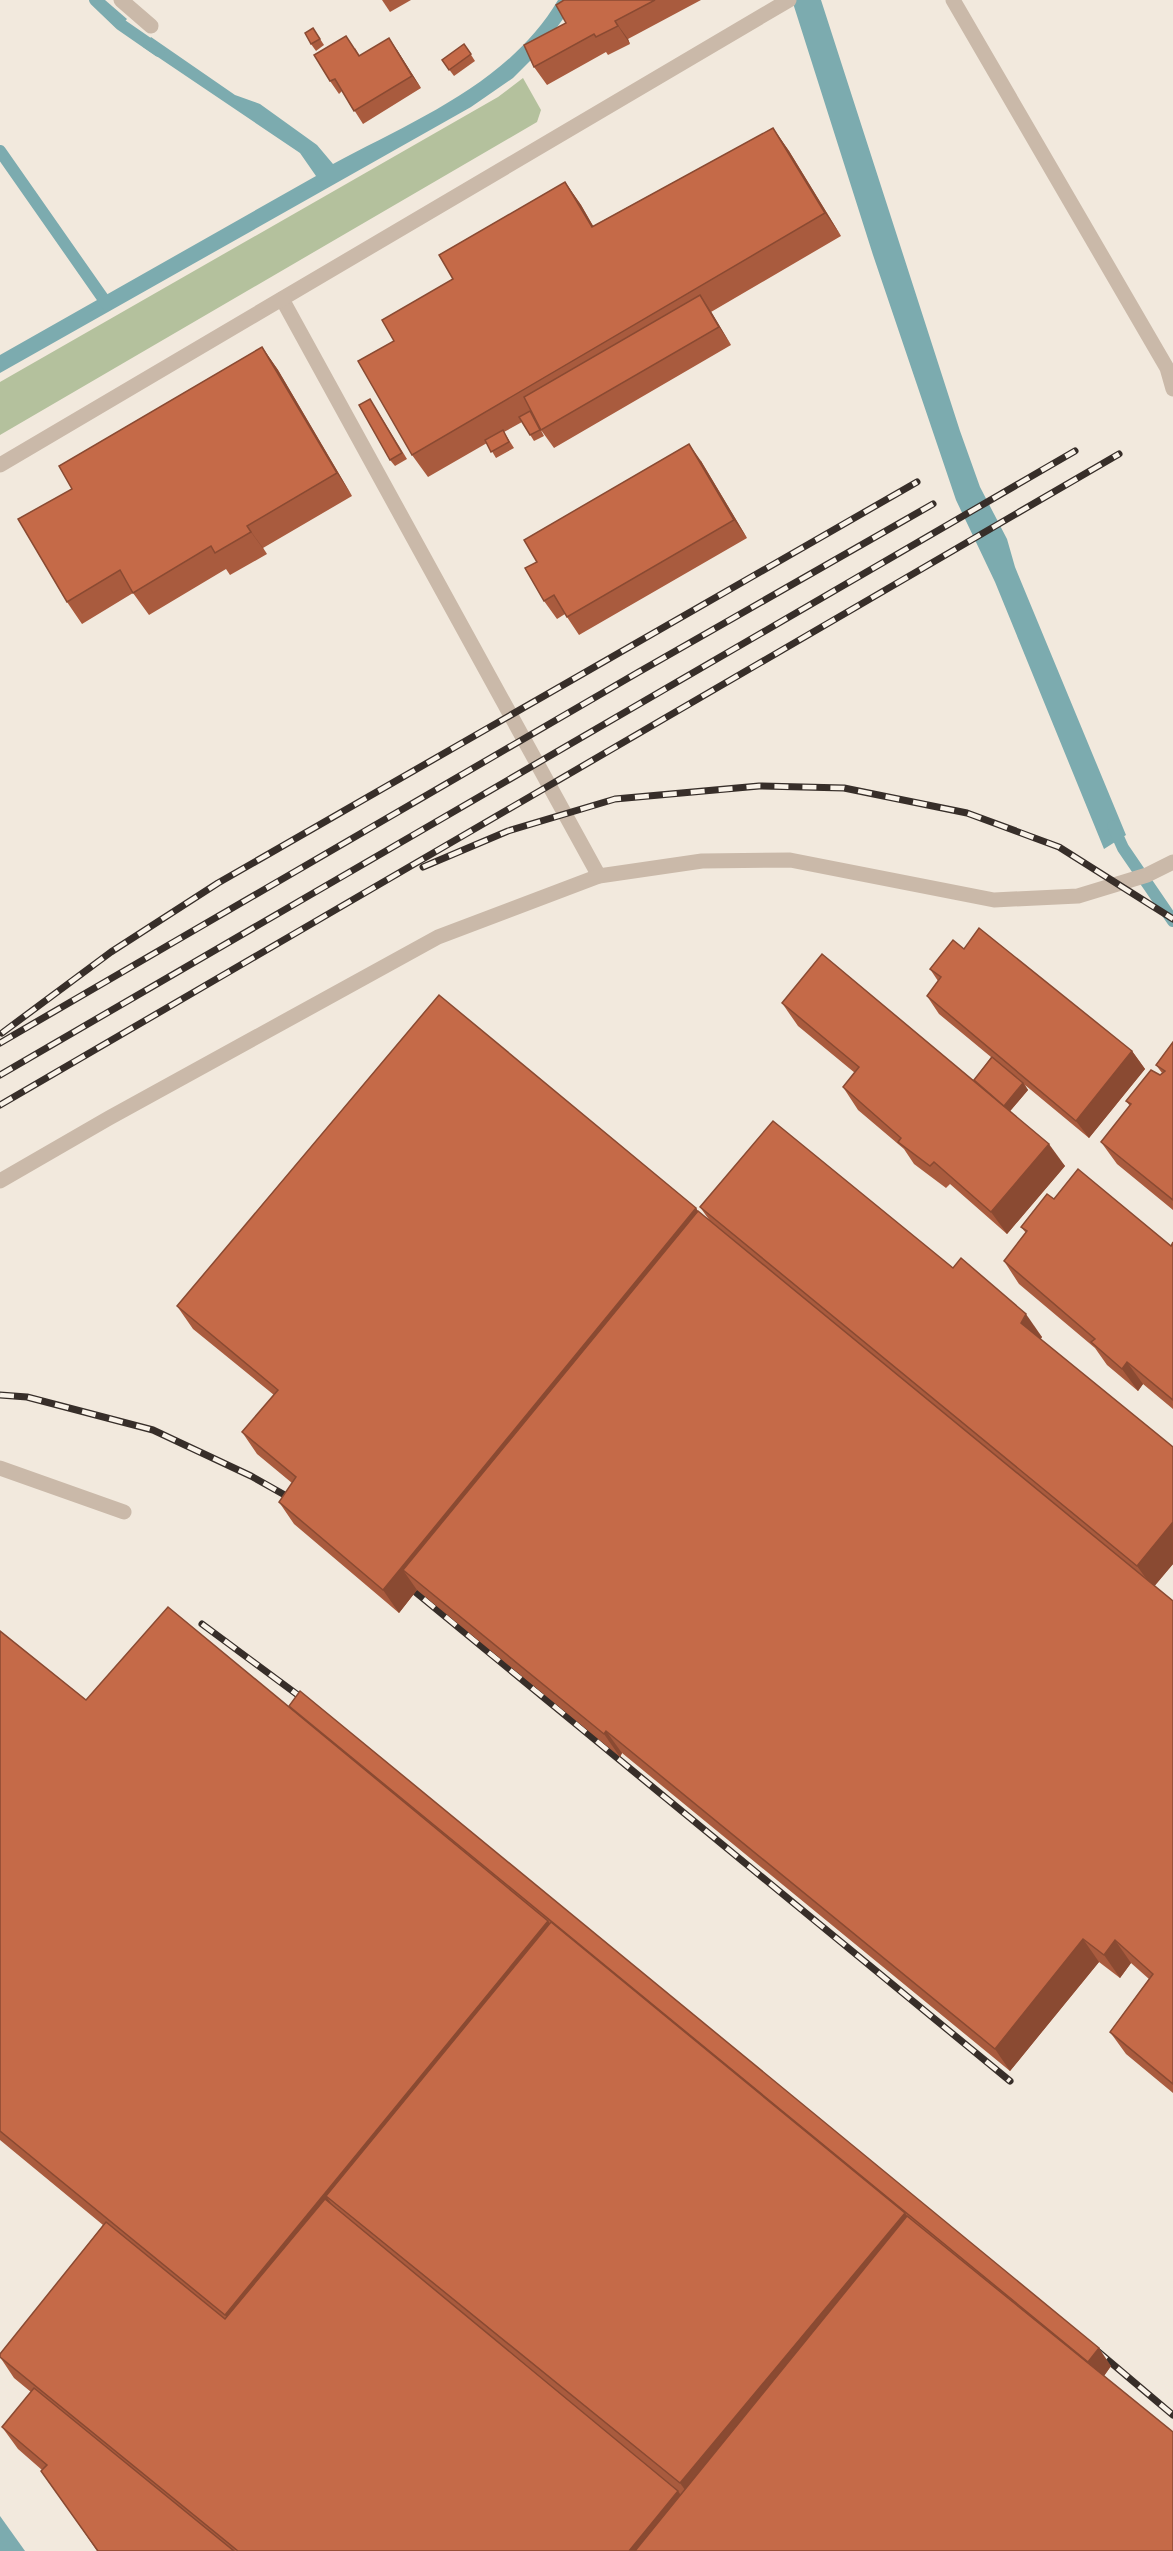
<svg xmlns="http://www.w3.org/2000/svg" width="1173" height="2551" font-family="Poppins,sans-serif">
<rect width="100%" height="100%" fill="#f2e9dd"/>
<path fill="#b4c19d" d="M523 78 541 110 537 122 0 435V382L498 97Z"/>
<g fill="#7cabaf">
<path d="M89 0H105L127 19 119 28Z"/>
<path d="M558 0H577L538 53 513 78 471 107 0 373V355L316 176 300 153 143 47 151 37 235 95 260 104 317 145 333 164C415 120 509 83 558 0Z"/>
<path d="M792 0H821L960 431 980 487 1007 539 1015 567 1126 835 1104 849 995 582 956 500 873 255Z"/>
<path d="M0 2516 25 2551H0Z"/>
</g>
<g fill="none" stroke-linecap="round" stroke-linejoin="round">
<g stroke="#7cabaf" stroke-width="12">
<path d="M95 0 120 24 159 51"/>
<path d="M0 151 107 304"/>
<path d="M1113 826 1123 848 1173 921"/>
</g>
<g stroke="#cab9a9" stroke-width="15">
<path d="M121 0 151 26"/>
<path d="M953 0 1167 368 1173 389"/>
<path d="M282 299 599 876"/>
<path d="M0 465 789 0"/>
<path d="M0 1181 109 1118 438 937 599 876 702 861 790 860 994 900 1078 896 1147 875 1173 862"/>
<path d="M0 1468 124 1512"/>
</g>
<defs>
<g id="rail">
<path d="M423 867 508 831 615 799 759 786 844 788 967 813 1059 847 1173 919"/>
<path d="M2 1033 111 952 218 883 917 482"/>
<path d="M0 1043 637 673 933 504"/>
<path d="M0 1075 1075 451"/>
<path d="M0 1105 1119 454"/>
<path d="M0 1395 27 1397 153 1430 251 1476 299 1503"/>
<path d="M402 1581 1010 2081"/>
<path d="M202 1624 310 1704"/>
<path d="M1096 2350 1173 2415"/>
</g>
</defs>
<use href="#rail" stroke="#372e29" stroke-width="7"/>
<use href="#rail" stroke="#faf3e9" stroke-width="4.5" stroke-dasharray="14" stroke-linecap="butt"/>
</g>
<g fill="#a95b3e">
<path d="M382 0H411L390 12Z"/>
<path d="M564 0H701L628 39 630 44 608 55 606 52 547 85 534 67 566 23Z"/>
<path d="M313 28 324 45 316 51 311 44Z"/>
<path d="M464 44 475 61 454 76 442 60Z"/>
<path d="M355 48 360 56 397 50 421 88 363 124 342 91 339 94 330 81Z"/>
<path d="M773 128 789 151 841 236 711 312 731 345 554 448 541 430 533 415 544 436 534 441 522 422 504 432 514 448 496 458 487 443 428 477 412 455 394 341 453 279 565 182 581 205 593 226Z"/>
<path d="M262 347 278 370 352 496 263 548 267 554 230 575 226 569 149 615 133 593 82 624 67 602 72 489Z"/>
<path d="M370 399 407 459 395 466 390 460Z"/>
<path d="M701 461 747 538 579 635 565 614 557 619 544 601 537 562Z"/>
<path d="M964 949 1132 1051 1145 1069 1089 1138 1025 1085 1028 1090 1010 1111 1065 1166 1007 1234 950 1184 946 1188 914 1164 904 1149 858 1110 843 1087 855 1073 798 1026 782 1003 974 1080 991 1057 939 1014 927 996 938 981 930 969Z"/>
<path d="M1173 1042V1210L1117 1164 1101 1142 1130 1106 1126 1101 1162 1073 1156 1065Z"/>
<path d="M1054 1199 1171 1246 1173 1242V1409L1143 1384 1138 1391 1107 1365 1095 1348 1019 1284 1004 1261 1026 1233 1021 1227Z"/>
<path d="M700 1207 953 1268 1042 1337 1040 1339 1173 1447V1564L1154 1586 1173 1601V2093L1126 2054 1110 2032 1149 1979 1131 1963 1120 1978 1099 1962 1010 2071 622 1753 620 1757 417 1590 399 1613 294 1524 279 1502 292 1483 257 1454 242 1432 274 1395 193 1329 177 1306 699 1212 710 1221Z"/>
<path d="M0 1631 86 1700 292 1709 289 1706 1111 2366 1104 2376 1173 2551H97L42 2470 18 2449 2 2427 31 2392 14 2378 0 2357 103 2225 0 2140Z"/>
</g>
<g fill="#8a4a32">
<path d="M615 21 628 39 630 44 618 26Z"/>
<path d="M389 38 397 50 421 88 412 76Z"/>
<path d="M773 128 789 151 841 236 825 213Z"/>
<path d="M565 182 581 205 607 250 592 227Z"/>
<path d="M700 295 712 313 731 345 719 327Z"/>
<path d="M262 347 278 370 352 496 337 473Z"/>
<path d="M689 444 701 461 747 538 734 520Z"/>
<path d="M247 526 263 548 267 554 251 532Z"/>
<path d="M1132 1051 1145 1069 1089 1138 1076 1121Z"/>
<path d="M1023 1083 1028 1090 1006 1116 1001 1110Z"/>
<path d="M1049 1144 1065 1166 1007 1234 991 1212Z"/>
<path d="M696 1208 712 1231 403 1570 417 1590 399 1613 383 1590Z"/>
<path d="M1026 1314 1042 1337 1037 1345 1021 1323Z"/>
<path d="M1127 1362 1143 1384 1138 1391 1122 1369Z"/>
<path d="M1173 1522V1564L1153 1588 1137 1566Z"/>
<path d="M606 1731 622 1753 620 1757 604 1734Z"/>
<path d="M548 1921 564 1943 326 2196 340 2216 241 2338 225 2315Z"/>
<path d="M1083 1939 1099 1962 1010 2071 995 2049Z"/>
<path d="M1115 1940 1131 1963 1120 1978 1104 1955Z"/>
<path d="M905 2213 920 2235 696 2505 680 2483Z"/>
<path d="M1099 2348 1111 2366 1101 2380 1088 2362Z"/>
<path d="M678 2491 693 2513 663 2551H629Z"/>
</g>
<g fill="#c56a48" stroke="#8a4a32" stroke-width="1.5">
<path d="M564 0H655L615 21 618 26 596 37 594 34 534 67 524 45 566 23 556 5Z"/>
<path d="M313 28 320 39 311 44 305 33Z"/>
<path d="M346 36 359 56 389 38 412 76 354 111 335 79 330 81 314 55Z"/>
<path d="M464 44 471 54 449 70 442 60Z"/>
<path d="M773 128 825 213 412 455 358 361 394 341 382 320 453 279 439 255 565 182 592 227Z"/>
<path d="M700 295 719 327 541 430 524 397Z"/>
<path d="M262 347 337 473 247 526 251 532 215 553 211 546 133 593 120 570 67 602 18 519 72 489 59 466Z"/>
<path d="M370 399 402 453 390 460 359 405Z"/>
<path d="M530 411 540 430 530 435 519 417Z"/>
<path d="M503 430 509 442 491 452 485 440Z"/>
<path d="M689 444 734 520 567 617 554 595 544 601 525 568 537 562 524 540Z"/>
<path d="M979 928 1132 1051 1076 1121 927 996 941 977 930 969 953 940 964 949Z"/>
<path d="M822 954 1049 1144 991 1212 934 1162 930 1166 898 1142 901 1138 843 1087 859 1067 782 1003Z"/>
<path d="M439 995 696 1208 383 1590 279 1502 296 1477 242 1432 278 1390 177 1306Z"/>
<path d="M1173 1042V1200L1101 1142 1131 1104 1126 1101 1151 1070 1160 1075 1165 1071 1156 1065Z"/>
<path d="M992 1057 1023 1083 1004 1106 974 1080Z"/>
<path d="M773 1121 953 1268 961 1258 1026 1314 1021 1323 1173 1447V1522L1137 1566 700 1207Z"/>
<path d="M1078 1169 1171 1246 1173 1242V1400L1127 1362 1122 1369 1091 1342 1095 1339 1004 1261 1027 1231 1021 1227 1047 1194 1054 1199Z"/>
<path d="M698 1211 1173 1601V2084L1110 2032 1153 1974 1115 1940 1104 1955 1083 1939 995 2049 606 1731 604 1734 403 1570Z"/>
<path d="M168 1607 548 1921 225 2315 0 2131V1631L86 1700Z"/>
<path d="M300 1691 1099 2348 1088 2362 289 1706Z"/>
<path d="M551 1922 905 2213 680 2483 326 2196Z"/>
<path d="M325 2199 678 2491 629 2551H238L0 2357V2354L106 2222 225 2319Z"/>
<path d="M907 2216 1173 2432V2551H635Z"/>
<path d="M34 2388 234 2551H98L41 2471 47 2465 2 2427Z"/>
</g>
</svg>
